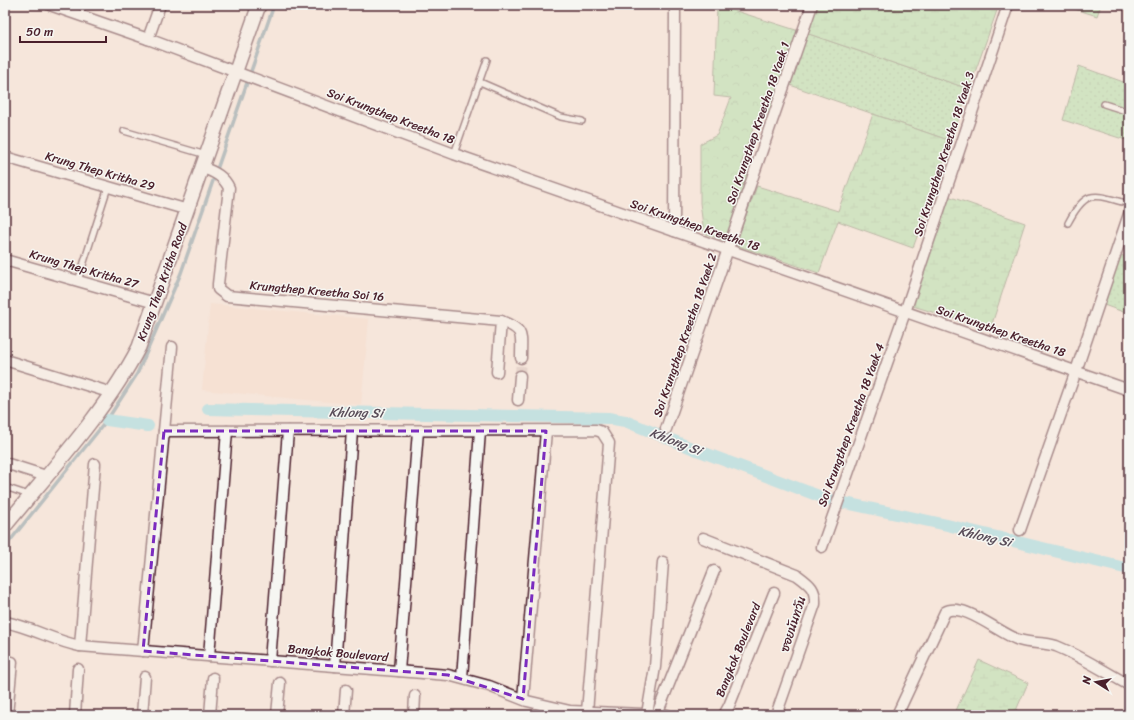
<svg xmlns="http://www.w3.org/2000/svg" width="1134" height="720" font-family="Sriracha,'Playpen Sans Thai',sans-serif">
<defs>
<pattern id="grass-dots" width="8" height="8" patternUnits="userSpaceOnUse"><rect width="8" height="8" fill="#a7e0a5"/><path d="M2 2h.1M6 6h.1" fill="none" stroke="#91c08e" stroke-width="1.8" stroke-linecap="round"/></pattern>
<pattern id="forest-crowns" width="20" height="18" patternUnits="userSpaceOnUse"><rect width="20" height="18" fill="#a7e0a5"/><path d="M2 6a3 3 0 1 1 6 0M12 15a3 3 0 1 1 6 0" fill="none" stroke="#91c08e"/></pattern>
<pattern id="wetland-marsh" width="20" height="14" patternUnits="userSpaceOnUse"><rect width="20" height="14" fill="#a7e0a5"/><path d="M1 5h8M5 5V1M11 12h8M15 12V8" fill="none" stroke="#91c08e"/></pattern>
</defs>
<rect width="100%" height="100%" fill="#f5e6db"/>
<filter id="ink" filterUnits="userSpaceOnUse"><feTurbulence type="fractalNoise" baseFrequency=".025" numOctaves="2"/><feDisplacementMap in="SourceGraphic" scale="8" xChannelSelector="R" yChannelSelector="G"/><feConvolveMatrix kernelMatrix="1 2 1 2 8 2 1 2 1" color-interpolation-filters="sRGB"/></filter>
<g filter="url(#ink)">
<path fill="#f5dbca" d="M210 304 369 319 361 405 202 390Z"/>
<g fill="url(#grass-dots)" stroke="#788068">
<path d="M1062 5H1101L1097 16Z"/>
<path d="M806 33 969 89 951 141 790 85Z"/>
<path d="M1079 66 1129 84V141L1063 120Z"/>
<path d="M1118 254 1129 258V314L1101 304Z"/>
</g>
<path fill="url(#forest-crowns)" stroke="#788068" d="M717 5 799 31 772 111 757 117 741 164 752 166 727 242 704 233 700 203V144L717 135 731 98 714 96Z"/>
<g fill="url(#wetland-marsh)" stroke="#788068">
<path d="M816 5H999L969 89 806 33Z"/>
<path d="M873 114 951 141 913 248 838 221 819 273 735 245 757 186 838 211Z"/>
<path d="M948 196 1025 223 990 330 913 306Z"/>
<path d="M979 660 1028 683 1014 715H954Z"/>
</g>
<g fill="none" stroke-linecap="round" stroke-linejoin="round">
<path stroke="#71909c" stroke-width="3.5" d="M5 547 107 420 137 374 181 273 274 5"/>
<g stroke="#8bdbe7" stroke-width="12">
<path d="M208 409 608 418 625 421 694 449 827 499 947 525 1129 569"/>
<path d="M107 420 148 426"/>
</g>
<path stroke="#d3beb8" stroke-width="10" stroke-dasharray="10 5" stroke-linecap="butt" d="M520 376 521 358"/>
<defs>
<g id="service">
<path d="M480 82 561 117 582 121"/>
<path d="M1104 104 1129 112"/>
<path d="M124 131 206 155"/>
<path d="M454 154 487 60"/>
<path d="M1068 223C1087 187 1095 195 1129 204"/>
<path d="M78 281 108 187"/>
<path d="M5 487 29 495"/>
</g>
<g id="minor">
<path d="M50 5 148 39 454 154 1129 390"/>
<path d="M148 39 160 5"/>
<path d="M5 157 188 210"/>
<path d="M203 168C215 172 224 177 229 188L218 284V289L227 296 501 321 497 372"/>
<path d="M674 231 675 5"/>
<path d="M5 260 155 303"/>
<path d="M501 321C525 330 521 334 521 358"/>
<path d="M5 360 112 393"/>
<path d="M518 400 520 376"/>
<path d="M666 429 812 5"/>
<path d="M164 431 596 430 602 432 609 443 587 712"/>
<path d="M5 463 46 476"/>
<path d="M1020 530 1076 371 1129 214"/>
<path d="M703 538 797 575C809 584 816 588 815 604L776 715"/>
<path d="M822 547 905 312 1008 5"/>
<path d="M5 622C31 627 54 641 80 646L448 675 489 686 527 701 570 711 667 715"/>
<path d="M80 646 95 464"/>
<path d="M143 651 172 347"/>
<path d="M209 656 227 431"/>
<path d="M270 661 288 431"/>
<path d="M335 666 352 431"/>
<path d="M399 671 418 431"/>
<path d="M462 678 480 431"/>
<path d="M523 699 546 431"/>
<path d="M647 714 655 667 663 562"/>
<path d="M657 714 714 571"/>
<path d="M7 715 12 662"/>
<path d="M75 715 78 669"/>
<path d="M142 715 145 677"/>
<path d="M210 715 213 678"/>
<path d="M277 715 280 683"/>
<path d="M344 715 346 690"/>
<path d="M414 715 415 696"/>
<path d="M724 715 729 706 774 593"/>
<path d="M897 715 945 612C963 601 1000 634 1019 640 1031 644 1044 642 1056 646 1081 656 1105 672 1129 685"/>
</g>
<path id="secondary" d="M5 526C51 470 106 411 139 347L259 5"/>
</defs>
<use href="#service" stroke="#4a1f2b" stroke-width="8"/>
<use href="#minor" stroke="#4a1f2b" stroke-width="13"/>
<use href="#secondary" stroke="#4a1f2b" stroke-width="16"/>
<use href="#service" stroke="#f6f6f2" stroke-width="5"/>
<use href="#minor" stroke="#f6f6f2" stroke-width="10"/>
<use href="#secondary" stroke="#f6f6f2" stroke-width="13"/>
</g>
</g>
<path d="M0 0H1134V720H0ZM164 431H546L523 699 448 675 143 651Z" fill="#f5e6db" fill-opacity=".55" fill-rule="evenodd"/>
<path fill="none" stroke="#7b2cbf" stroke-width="3" stroke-dasharray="8 5" stroke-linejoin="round" d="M164 431H546L523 699 448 675 143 651Z"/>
<g text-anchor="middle" stroke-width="3" stroke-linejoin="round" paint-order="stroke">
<g font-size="12" fill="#4a1f2b" stroke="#f6f6f2">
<text transform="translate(391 116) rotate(21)" y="4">Soi Krungthep Kreetha 18</text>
<text transform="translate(758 123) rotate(-71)" y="4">Soi Krungthep Kreetha 18 Yaek 1</text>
<text transform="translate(944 154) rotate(-72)" y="4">Soi Krungthep Kreetha 18 Yaek 3</text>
<text transform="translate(100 171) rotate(16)" y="4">Krung Thep Kritha 29</text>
<text transform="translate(695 225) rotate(19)" y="4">Soi Krungthep Kreetha 18</text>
<text transform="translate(84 269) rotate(16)" y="4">Krung Thep Kritha 27</text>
<text transform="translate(162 282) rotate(-70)" y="4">Krung Thep Kritha Road</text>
<text transform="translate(317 291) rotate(5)" y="4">Krungthep Kreetha Soi 16</text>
<text transform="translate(1001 331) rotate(19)" y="4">Soi Krungthep Kreetha 18</text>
<text transform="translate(685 335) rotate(-71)" y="4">Soi Krungthep Kreetha 18 Yaek 2</text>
<text transform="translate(851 425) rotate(-70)" y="4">Soi Krungthep Kreetha 18 Yaek 4</text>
<text transform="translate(793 624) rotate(-72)" y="4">ซอยนันทวัน</text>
<text transform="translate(738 650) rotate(-68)" y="4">Bangkok Boulevard</text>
<text transform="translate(338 653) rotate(5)" y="4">Bangkok Boulevard</text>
</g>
<g font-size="13" font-style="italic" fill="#5a4e5a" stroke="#f6f6f2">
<text transform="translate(356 412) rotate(1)" y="5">Khlong Si</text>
<text transform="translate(676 441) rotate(21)" y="5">Khlong Si</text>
<text transform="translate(985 536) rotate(13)" y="5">Khlong Si</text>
</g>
</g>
<rect width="1134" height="720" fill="none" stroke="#f6f6f2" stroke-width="20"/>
<rect x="10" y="10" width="1114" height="700" fill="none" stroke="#4a1f2b" stroke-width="1.5" filter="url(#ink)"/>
<g transform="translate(1096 682) rotate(281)" stroke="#f6f6f2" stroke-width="3" paint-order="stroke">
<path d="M0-3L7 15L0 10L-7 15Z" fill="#4a1f2b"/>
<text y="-6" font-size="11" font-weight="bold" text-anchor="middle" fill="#4a1f2b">N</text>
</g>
<path d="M20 36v6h86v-6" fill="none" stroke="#4a1f2b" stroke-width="2"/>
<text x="26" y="36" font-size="12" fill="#4a1f2b" stroke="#f6f6f2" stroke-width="3" paint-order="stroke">50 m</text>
</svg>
